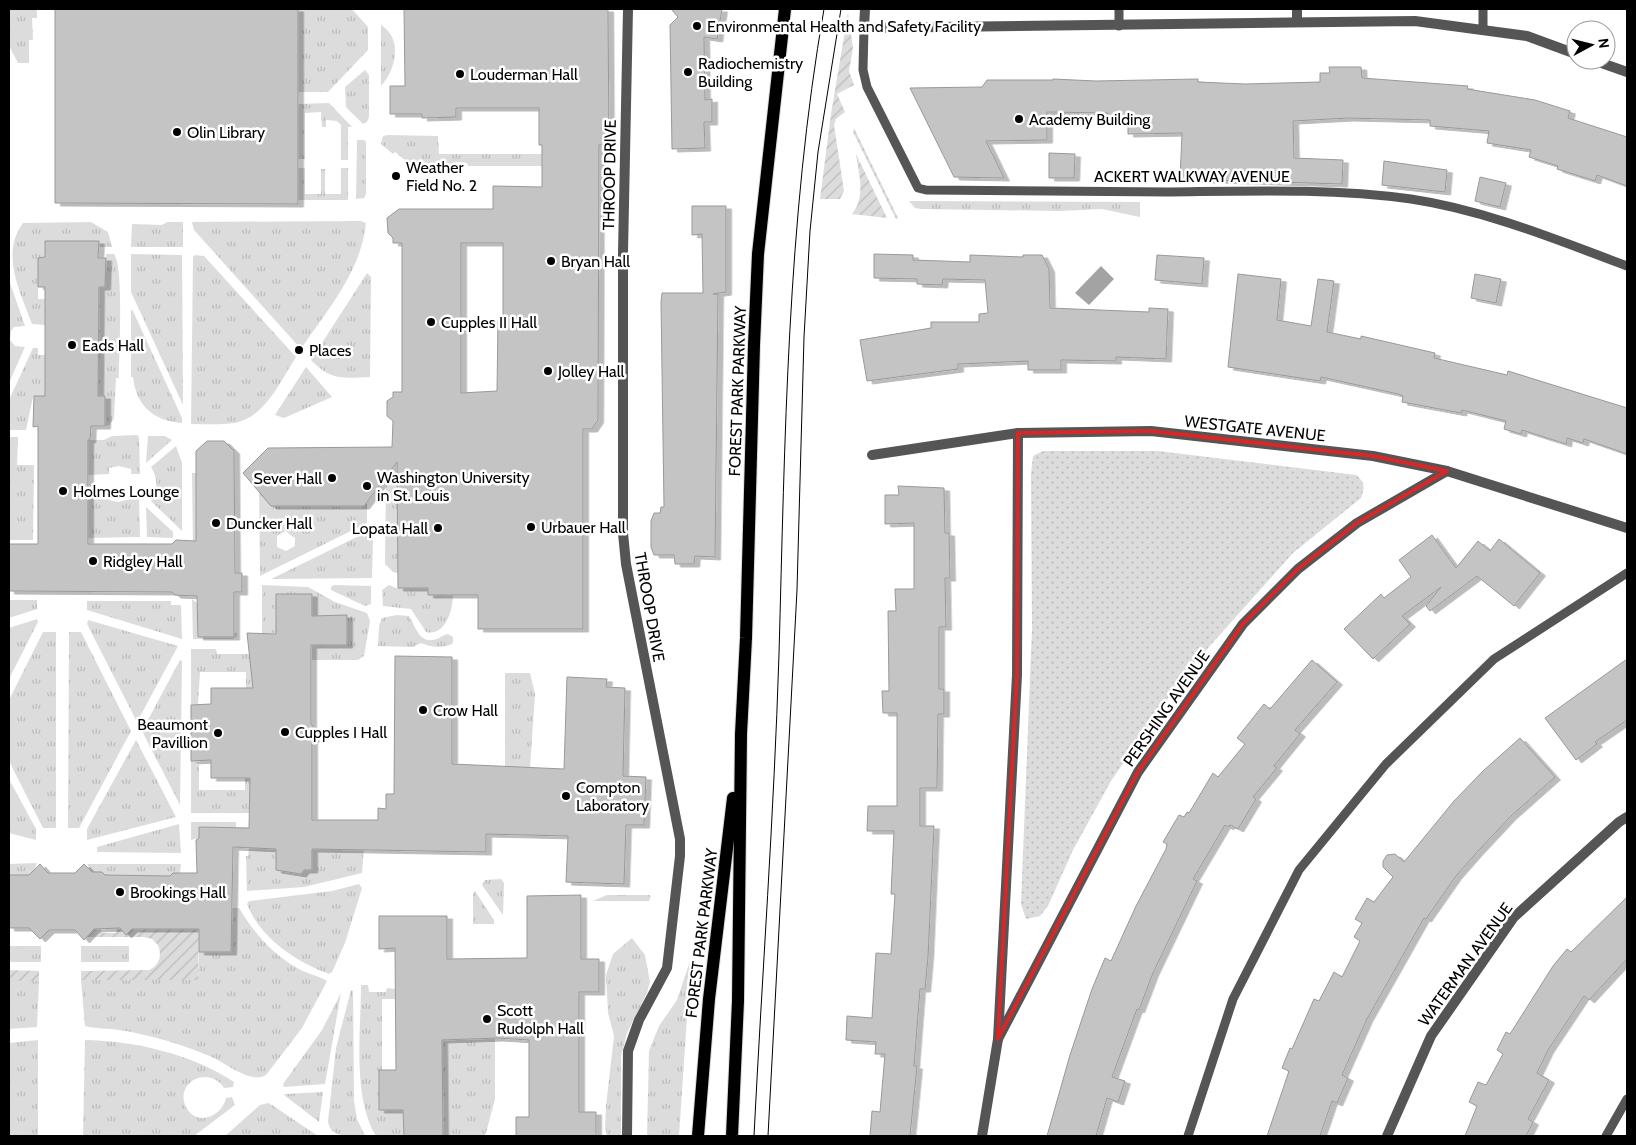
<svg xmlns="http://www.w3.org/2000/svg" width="1636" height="1145" font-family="Cabin,sans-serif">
<defs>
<pattern id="grass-tufts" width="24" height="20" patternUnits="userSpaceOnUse" patternTransform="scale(1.25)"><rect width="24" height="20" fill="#dcdcdc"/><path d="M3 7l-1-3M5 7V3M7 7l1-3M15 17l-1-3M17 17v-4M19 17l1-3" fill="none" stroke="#bbb"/></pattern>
<pattern id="park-dots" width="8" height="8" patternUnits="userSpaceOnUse" patternTransform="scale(1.25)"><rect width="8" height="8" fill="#dcdcdc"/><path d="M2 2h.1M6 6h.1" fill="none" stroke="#bbb" stroke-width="1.8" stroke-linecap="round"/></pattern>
<pattern id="garden-furrows" width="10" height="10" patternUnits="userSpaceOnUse" patternTransform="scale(1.25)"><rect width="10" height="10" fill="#dcdcdc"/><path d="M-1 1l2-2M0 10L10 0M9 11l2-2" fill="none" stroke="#bbb"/></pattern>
<filter id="shadow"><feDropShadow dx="5.5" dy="3" stdDeviation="0" flood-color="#0004"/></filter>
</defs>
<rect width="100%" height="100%" fill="#fff"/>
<g fill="url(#grass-tufts)" fill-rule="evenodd">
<path d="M9 9H37V18H32L33 40H29V63H18L9 46Z"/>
<path d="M298 9H352L368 27V50L328 92H298Z"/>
<path d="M381 25C403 38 396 70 381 86Z"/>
<path d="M365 70 369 75V117L367 122 363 124 346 107 345 87Z"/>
<path d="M329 103 352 127H348V160H341V125L337 121 326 120V127H322L321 112 305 113V159H298V104Z"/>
<path d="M388 135 438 136 439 154H542V166H468L467 163 456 162 455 166H442V163H431V165H413L414 162 406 161 395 152 393 154 381 144 383 136Z"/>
<path d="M357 140H364L366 142V194L364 198 356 199Z"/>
<path d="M298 168H305V194H321V169H325V194H341V168H348V200H298Z"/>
<path d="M909 201 1140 202V217L1102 209 1060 211 921 209 915 208Z"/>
<path d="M361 221 366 223C361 272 327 310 301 349L194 230 192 222Z"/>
<path d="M91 222 108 232 112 247H98V241H45V257L38 258V299H45V325L32 324C20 291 0 254 23 223Z"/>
<path d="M167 222H183V247H131L132 224 162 225Z"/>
<path d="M106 254H114C124 267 119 356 119 378H116L114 418 110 425 105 426V396H98L99 287H105Z"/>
<path d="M131 254 182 255 183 405 131 292Z"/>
<path d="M195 255 204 256 296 357C280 382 265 417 235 423 221 425 206 424 191 424L193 257Z"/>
<path d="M367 273 371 277 370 377C343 378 331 381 311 360Z"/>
<path d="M9 280 25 326 14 327 11 331 10 340 15 346 25 347 9 383Z"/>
<path d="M132 309 182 418V423C153 421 136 405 133 377H131V312Z"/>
<path d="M33 348H38V355H45V396L33 397 26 430H9V400Z"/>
<path d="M306 367 332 397 284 418 275 415Z"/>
<path d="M137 435 139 437 140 474H131V469L119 466 109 468V474L88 475V440H104L112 436Z"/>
<path d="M148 436H165L172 440 146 463Z"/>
<path d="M10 437H18L17 465H34L33 540H9Z"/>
<path d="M176 446 182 463V531L151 501C158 491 158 477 151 467Z"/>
<path d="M192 473H196V551H193Z"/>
<path d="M267 480 268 502H367V523L260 576 259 481ZM285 531 295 538V546L286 551 277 547V536Z"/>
<path d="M386 484H397L398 573 393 572 385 564Z"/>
<path d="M131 494H139L140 537 88 538V496L109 495V500L118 502 131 499Z"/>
<path d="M146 507 173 532V538L147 537Z"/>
<path d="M369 531 373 538 372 578 271 579Z"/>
<path d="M262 585 308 587 335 602 367 613 370 621 364 656 358 660H312V645H347V616H312V594L276 633 262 634Z"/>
<path d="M334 585 371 586V604L365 606 331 590V587Z"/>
<path d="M389 585 396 588H428V595H453C453 610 445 637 426 632L411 609 383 606 382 590Z"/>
<path d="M192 599 198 604 199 637H232V633H237V636L233 639H193Z"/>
<path d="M9 600H37V609L9 618Z"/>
<path d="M87 601H171V605H181L182 639 87 610Z"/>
<path d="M397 615 409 616C415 625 418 642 433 640 439 639 443 635 448 634L453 637V643C446 649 429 647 421 643L413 647 378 646 379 626 382 618Z"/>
<path d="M37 619 38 622 9 679V628Z"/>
<path d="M88 620 178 646 137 722 87 624Z"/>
<path d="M43 632H56V828H43L9 761V700Z"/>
<path d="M69 632H81L131 731 79 828H68Z"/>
<path d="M191 649H216L217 654H249L250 656 258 657V808H249V813H191V761H196V765H199V790H245L246 672H200L198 704 191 705Z"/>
<path d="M180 660 182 661 180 805 142 731Z"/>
<path d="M505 673H530L535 694 530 768 505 767Z"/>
<path d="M136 740 176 817 87 840V829Z"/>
<path d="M9 779 36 829V840L9 833Z"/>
<path d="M191 822H236V829L200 827 199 838 191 840Z"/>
<path d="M179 824 181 853 97 852V847Z"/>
<path d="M276 847V870L301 874 304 870H312V849L364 847 362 873 304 887 247 891 246 856H248L249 848Z"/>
<path d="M37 863 32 875H9V864Z"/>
<path d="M87 864H181L180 873H173L170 876 105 875 92 872Z"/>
<path d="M501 879 504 883 503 915 482 885 485 880Z"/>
<path d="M359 884 362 888 345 943 332 972 329 974C296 962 260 938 247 904L249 901 332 891Z"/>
<path d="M475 891 494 920V924H473V894Z"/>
<path d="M607 895H649L651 896 649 901H593Z"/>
<path d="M232 908H239C254 933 273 955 299 969 307 974 320 976 327 981L302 1028 266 1075C252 1084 228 1065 214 1058 184 1045 152 1035 119 1030 108 1028 96 1029 85 1026L81 980H198L199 952H231Z"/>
<path d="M632 938 645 955 650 982 647 993 627 1033 621 1056V1136H607L605 1127 606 1106 614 1036 608 1013 606 975 613 954Z"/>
<rect x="9" y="946" width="32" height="16"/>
<rect x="81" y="946" width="48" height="16"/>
<path d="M691 958 679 1136H647L649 1051 659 1026 677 1000Z"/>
<path d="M9 981H39L37 1027 9 1029Z"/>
<path d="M361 985H368L369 992H386L387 988 395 989V999H382V1070L379 1071V1110H403L404 1136H376C352 1096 361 1031 361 985Z"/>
<path d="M351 990 353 991 354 1101 357 1119 365 1136C351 1136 330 1139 328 1121L336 1048Z"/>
<path d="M341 993 325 1084 284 1087 283 1084 322 1030Z"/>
<path d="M495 1039V1099L486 1133 484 1136H443L442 1040Z"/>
<path d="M38 1040V1136H9V1043Z"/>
<path d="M85 1040C135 1041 192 1054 234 1082L233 1087 224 1088C210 1065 174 1081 186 1107 196 1127 222 1117 226 1098L232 1097 235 1105 194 1136H83Z"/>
<path d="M323 1092 319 1122 284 1095 285 1094Z"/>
<path d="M268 1103 272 1105 318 1136H225L260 1105Z"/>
</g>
<path fill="url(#park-dots)" d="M1043 451H1158L1356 475C1365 482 1365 488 1361 498L1293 553 1183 676 1111 781 1073 850 1048 906 1040 916 1026 919 1021 904 1032 628 1031 474 1033 456Z"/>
<g fill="url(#garden-furrows)">
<path d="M848 13 853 48 849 71 854 85 837 94 845 112 836 119 834 125 844 191 840 199H820L831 114Z"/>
<path d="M854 128 898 218 896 219 853 132Z"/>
<path d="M856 154 887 218 852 214C866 197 859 175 856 154Z"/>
<path d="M92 928 101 929V933H116L117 928 129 931 132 929H199L198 980H81V971L149 970C160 965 162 955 158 945L152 939 144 937H81Z"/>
<path d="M9 970 39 971V981H9Z"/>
</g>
<path fill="#a3a3a3" d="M1101 266 1114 279 1089 305 1075 293Z"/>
<g fill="#c4c4c4" stroke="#999" fill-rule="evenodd" filter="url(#shadow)">
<path d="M55 9H298V204L55 203Z"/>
<path d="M404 9H608L609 145H599L598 420 592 429H583V629H478V595H428V588H398L397 462 364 506H271L243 473 268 448 392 447 393 421 387 416V401L393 397V392H402V243H393V238L388 233 387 218 399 209H493V186L542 187V145H539V108H456V117L422 118V114H390V86H405ZM461 243H503V321H498L497 391 461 393Z"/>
<path d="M671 9H722L717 39 704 37 705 100 712 99V122H704L705 148 672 149 670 25 678 17Z"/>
<path d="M1329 67H1361L1362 78 1468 86 1467 89 1535 100 1570 111 1568 118 1627 137V186L1597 175 1595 181 1557 169 1558 166 1529 157 1531 150 1487 143 1489 131 1430 126V120L1348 118 1293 121 1294 158 1343 160 1342 184 1180 179 1182 133 1128 134V118L1108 117V113L1047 112V140L986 141 1004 178 954 177 910 88 982 87 987 80H1053V79L1096 81 1198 79V82L1245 84 1320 82V73H1330Z"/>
<path d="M1049 153 1075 154 1074 178H1049Z"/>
<path d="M1384 161 1447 170 1445 192 1382 185Z"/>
<path d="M1480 177 1506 183 1500 207 1475 201Z"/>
<path d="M692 206H726V292L713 294H718L715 557 695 556 694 564H675L674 555H654L651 547V521L654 513H660L661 507H664L661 302 662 293H703L702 234 692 235Z"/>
<path d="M45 241H99L98 258H106L105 287H99L98 396H105V426H91L90 440H88V544H172L176 540 196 541V451L207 441H224L234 451 235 573H242V592H234V637H198L197 596 175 595 172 592 9 591V544H38V426L33 427 34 396H45V287H38V258L45 257Z"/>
<path d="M874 254 913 255V260L970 262V255L1023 257V255H1042L1049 269 1050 308 1149 312V308L1168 309 1166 359 1116 357V361L1063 360H1061V370H1028V361L958 364V369L867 381 860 340 931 328V322H979V314L988 313 985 280 943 279 942 285 917 284V279L874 278Z"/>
<path d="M1157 255 1204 258 1202 284 1155 280Z"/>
<path d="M1238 274 1281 279 1277 320 1311 326 1318 279 1334 281 1327 332 1361 339V336L1435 353 1434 358 1507 375 1508 371 1627 408V454L1584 439 1583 443 1567 438 1566 444 1522 430 1521 434 1504 429 1506 421 1462 410 1461 413 1402 402 1403 396 1398 394 1321 377 1320 381 1228 367Z"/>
<path d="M1475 274 1501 279 1496 303 1471 298Z"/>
<path d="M898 486 944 488 945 533H949L950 578H945L946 627H939V689H944V714H938L937 788H920V826H934L928 957 925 989H920L914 1066H917L910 1136H870L872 1111 880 1112 885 1054H875L876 1042 846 1040 847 1016 872 1018 876 953 891 954 895 894H891L894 831H867L868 806H897V713H883L882 691H889L888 611H896L895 589H914V523L885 524V495H899Z"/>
<path d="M1432 535 1456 568 1478 541 1490 551 1499 539 1540 573 1514 606 1477 576 1430 611 1426 606 1441 587 1402 616 1410 624 1373 659 1344 629 1381 594 1384 598 1411 577 1399 560Z"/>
<path d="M276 594H312V616L347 615V645H311V724L314 727V738L312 741V820H378V808L386 809V794H394L395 656 452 657V764L564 769 567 677 607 679 606 687 625 688 623 776 646 777 644 825H626L624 884 566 882 568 836 486 834V852L312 849V870H304L301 874 276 870V849L233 847 231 952H199V929H132L126 935 120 928 94 929 84 940 75 930H49L40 939 29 928H9V875H29L40 864 48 873H75L84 864 92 872H102L105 875 170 876 173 873H197L196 840 199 838V827L249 828 250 778H211V760L191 761V705L211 704V688H253L247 633 276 634Z"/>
<path d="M1627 659V720L1595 742 1597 744 1576 760 1545 718Z"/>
<path d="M1312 660 1337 682 1295 730 1300 734 1274 766 1277 768 1253 797 1256 799 1238 829 1230 825 1228 827 1225 825 1193 879 1197 881 1153 973 1139 1010 1137 1009 1112 1077 1125 1081 1118 1102 1107 1098 1096 1136H1047L1070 1055 1092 989 1105 958 1111 961 1136 906 1166 849 1167 844 1163 842 1179 815 1184 817 1187 812 1189 813 1213 773 1218 777 1245 744 1237 738 1264 704 1270 709Z"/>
<path d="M1520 738 1555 777 1511 816 1479 850 1456 876 1426 919 1424 918 1367 1019 1342 1075 1348 1078 1337 1103 1332 1101 1320 1136H1267L1289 1071 1282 1068 1290 1048 1292 1049 1314 999 1319 1001 1334 972 1342 977 1360 941 1354 937 1362 923 1355 919 1367 898 1374 902 1393 877 1383 867V861L1387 855 1395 854 1404 862 1454 801 1483 771Z"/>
<path d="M581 895V959H599V992H579V1112H596V1136H516V1117H529V1040L498 1038 442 1040 443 1136H404L403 1110H379V1070H396L395 948 379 949V916H447V959L527 958V896Z"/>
<path d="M1627 897V959L1589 1000 1584 996 1548 1050 1537 1073 1549 1080 1528 1119 1533 1122 1526 1136H1465L1477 1106 1469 1102 1478 1082 1486 1085 1503 1054 1497 1050 1506 1032 1510 1034 1553 966 1567 949 1571 952Z"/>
</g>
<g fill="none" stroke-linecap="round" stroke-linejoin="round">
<defs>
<g id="primary">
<path d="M698 1136 709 999 733 798"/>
<path d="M732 1136 738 1001 741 734 746 638 754 345 758 254 785 9"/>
</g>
</defs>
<use href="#primary" stroke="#dbdbdb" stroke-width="14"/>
<g stroke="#555" stroke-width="9">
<path d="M1119 26V9"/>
<path d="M864 28 863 70 867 87 918 188 926 190C1007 190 1088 192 1169 192 1249 191 1331 188 1411 199 1485 210 1557 240 1627 266"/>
<path d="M1483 30V9"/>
<path d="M1188 1136 1233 999 1299 870 1386 764 1494 659 1627 573"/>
<path d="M1606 1136 1627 1099"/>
</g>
<g stroke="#555" stroke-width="10">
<path d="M865 9 864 28 1415 21 1527 36 1576 54"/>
<path d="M1297 21V9"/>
<path d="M1593 60 1627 72"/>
<path d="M872 455 1018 433 1151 431 1373 456 1447 471 1627 528"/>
<path d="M998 1039 1138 772 1243 624 1298 569 1357 523 1447 471"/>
<path d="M627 1136 628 1051 639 1020 667 968 680 856V839L626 564 623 533V252L628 9"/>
<path d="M982 1136 998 1039 1017 675 1018 433"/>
<path d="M1387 1136 1431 1036 1514 917 1619 822 1627 817"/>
</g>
<use href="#primary" stroke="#000" stroke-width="12"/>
<g stroke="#000" stroke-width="1">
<path d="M754 1136C762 976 774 815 779 654 785 439 787 221 824 9"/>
<path d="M768 1136 797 590 804 337 810 231 818 152 841 9"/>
</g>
</g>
<path fill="none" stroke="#d62828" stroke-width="4" stroke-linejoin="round" d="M1151 431 1373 456 1447 471 1357 523 1298 569 1243 624 1138 772 998 1039 1017 675 1018 433Z"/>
<g fill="#000" stroke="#fff" stroke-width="2">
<circle cx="697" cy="26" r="5"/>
<circle cx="688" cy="72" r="5"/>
<circle cx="460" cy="74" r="5"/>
<circle cx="1019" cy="119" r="5"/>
<circle cx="177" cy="132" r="5"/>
<circle cx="396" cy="176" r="5"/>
<circle cx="551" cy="261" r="5"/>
<circle cx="431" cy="322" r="5"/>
<circle cx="72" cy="345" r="5"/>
<circle cx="299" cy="350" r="5"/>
<circle cx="548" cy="371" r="5"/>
<circle cx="332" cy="478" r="5"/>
<circle cx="367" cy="486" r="5"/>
<circle cx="63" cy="491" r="5"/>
<circle cx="216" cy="523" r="5"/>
<circle cx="531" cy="527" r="5"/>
<circle cx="438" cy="528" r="5"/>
<circle cx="93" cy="561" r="5"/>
<circle cx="423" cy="710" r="5"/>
<circle cx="285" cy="732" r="5"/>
<circle cx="218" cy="733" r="5"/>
<circle cx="566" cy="796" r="5"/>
<circle cx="120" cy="892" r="5"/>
<circle cx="487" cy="1019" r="5"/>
</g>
<g text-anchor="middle" stroke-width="5" stroke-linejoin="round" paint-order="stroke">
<g font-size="16" fill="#000" stroke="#fff" text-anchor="start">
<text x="707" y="32">Environmental Health and Safety Facility</text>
<text x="698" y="69">Radiochemistry<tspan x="698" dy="18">Building</tspan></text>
<text x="470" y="80">Louderman Hall</text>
<text x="1029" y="125">Academy Building</text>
<text x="187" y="138">Olin Library</text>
<text x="406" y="173">Weather<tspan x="406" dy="18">Field No. 2</tspan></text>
<text x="561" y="267">Bryan Hall</text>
<text x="441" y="328">Cupples II Hall</text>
<text x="82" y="351">Eads Hall</text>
<text x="309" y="356">Places</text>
<text x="558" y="377">Jolley Hall</text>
<text x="377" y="483">Washington University<tspan x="377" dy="18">in St. Louis</tspan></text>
<text x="322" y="484" text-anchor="end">Sever Hall</text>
<text x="73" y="497">Holmes Lounge</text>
<text x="226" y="529">Duncker Hall</text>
<text x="541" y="533">Urbauer Hall</text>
<text x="428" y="534" text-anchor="end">Lopata Hall</text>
<text x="103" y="567">Ridgley Hall</text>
<text x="433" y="716">Crow Hall</text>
<text x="208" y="730" text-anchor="end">Beaumont<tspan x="208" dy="18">Pavillion</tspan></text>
<text x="295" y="738">Cupples I Hall</text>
<text x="576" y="793">Compton<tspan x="576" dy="18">Laboratory</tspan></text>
<text x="130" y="898">Brookings Hall</text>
<text x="497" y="1016">Scott<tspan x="497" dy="18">Rudolph Hall</tspan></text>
</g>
<g font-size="16" fill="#000" stroke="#fff">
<text transform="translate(609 175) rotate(-89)" y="6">THROOP DRIVE</text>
<text x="1192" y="182">ACKERT WALKWAY AVENUE</text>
<text transform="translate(737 391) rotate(-88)" y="6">FOREST PARK PARKWAY</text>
<text transform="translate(1255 428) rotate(6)" y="6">WESTGATE AVENUE</text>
<text transform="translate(650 607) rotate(80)" y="6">THROOP DRIVE</text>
<text transform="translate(1166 708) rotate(-55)" y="6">PERSHING AVENUE</text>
<text transform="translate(701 933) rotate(-83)" y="6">FOREST PARK PARKWAY</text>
<text transform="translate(1465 964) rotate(-54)" y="6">WATERMAN AVENUE</text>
</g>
</g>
<rect width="1636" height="1145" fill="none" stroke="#000000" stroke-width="20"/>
<g transform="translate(1591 45) rotate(83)"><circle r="24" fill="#ffffff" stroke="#999999"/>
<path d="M0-4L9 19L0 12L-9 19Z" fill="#000000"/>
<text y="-8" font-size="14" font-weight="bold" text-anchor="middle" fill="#000000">N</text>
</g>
</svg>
